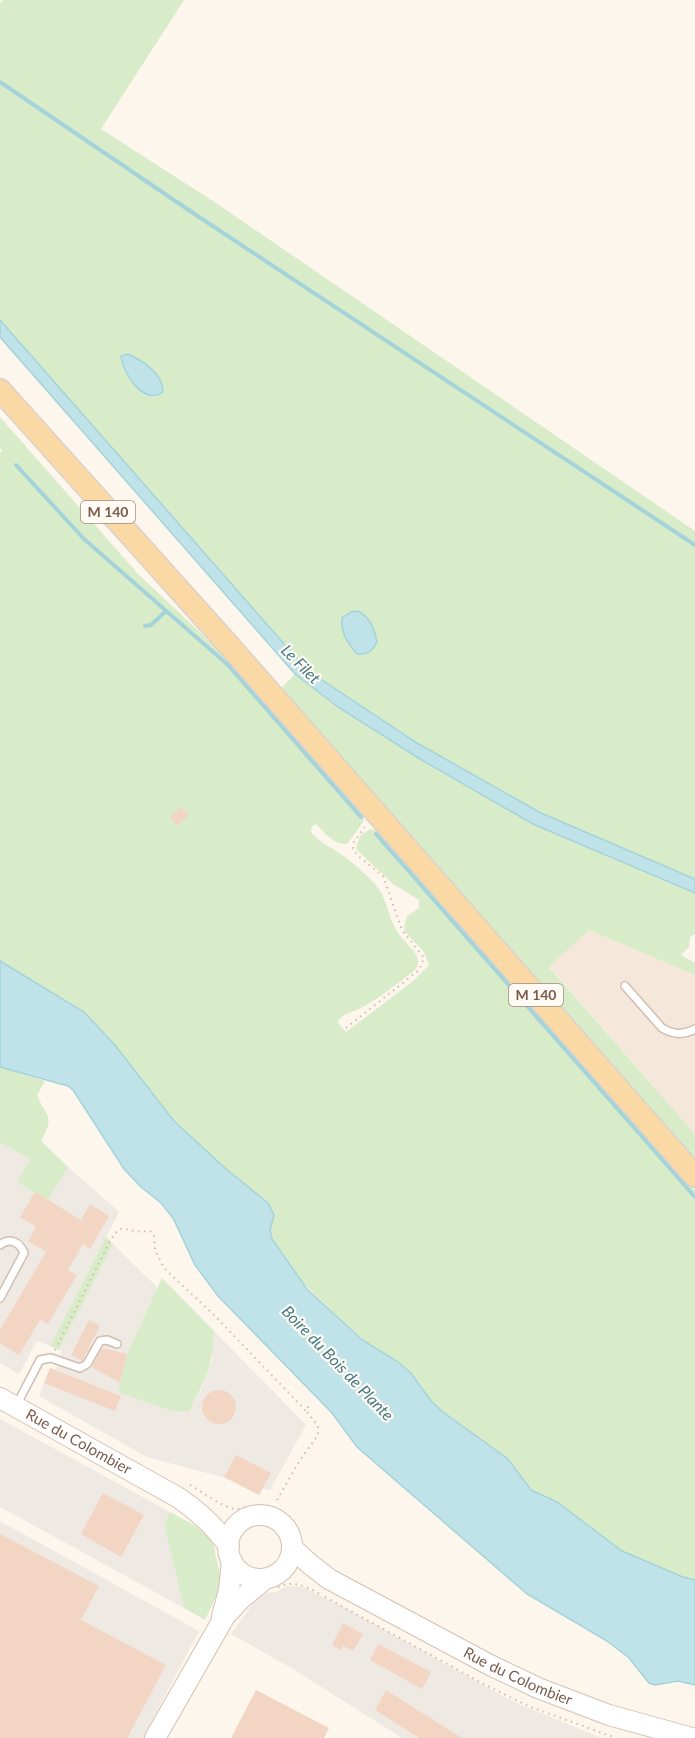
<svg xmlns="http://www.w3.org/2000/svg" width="695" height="1738" font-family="Lato,sans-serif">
<rect width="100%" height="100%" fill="#fdf6ec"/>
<path fill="#f5e8da" d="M589 930 695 975V1134L549 966Z"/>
<g fill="#efe9e4">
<path d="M0 1143 30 1159 17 1182 48 1200 68 1167 119 1212 50 1346 37 1341 19 1374 0 1363Z"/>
<path d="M113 1244 158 1288 127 1354 189 1411 201 1390 212 1360 214 1331 306 1425 270 1490 263 1489 259 1495 229 1479 147 1457 39 1396 50 1368 56 1369 62 1351 59 1350Z"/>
<path d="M0 1419 170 1512 164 1524 184 1608 0 1507Z"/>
<path d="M0 1521 199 1631 143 1738H0Z"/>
<path d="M287 1586 303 1587 345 1608 516 1703 602 1738H402L293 1669 231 1634 258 1597 265 1593 276 1592Z"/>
</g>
<g fill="#d8ecc9">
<path d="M3 0H184L101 129 216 203 695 531V879L541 813 417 743 307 670 0 320V4Z"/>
<path d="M0 417 138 574 234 664 363 815 364 821 347 844C334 845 325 833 316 824L312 826 311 832C318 841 327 845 336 851 350 860 364 872 375 884 388 899 388 919 399 934 406 945 427 958 414 971 396 984 378 1000 359 1009 350 1013 344 1013 338 1021L339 1024 346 1032 412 982 429 965 424 952 405 932 404 926 407 916 419 908V900L393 884 357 850 356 847 361 835 370 829C388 832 409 863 422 877L695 1190V1580L683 1577 622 1551 557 1503 531 1490 508 1459 443 1412 432 1402 410 1372 398 1362 361 1339 298 1278 272 1239 270 1230 273 1221 268 1203 225 1168 174 1121 114 1044 84 1012 0 961V453L2 451 0 448Z"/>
<path d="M295 674 338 707 420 759 533 824 695 893V934L690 937 689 947 681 955 695 963V975L589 930 549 967 695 1134V1162L281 688Z"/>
<path d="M0 1067 45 1081 37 1095C46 1118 56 1114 41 1141L68 1167 48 1200 17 1182 30 1159 0 1143Z"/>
<path d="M106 1237 113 1244 59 1350 50 1346Z"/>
<path d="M162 1278 214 1331C214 1363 204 1383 189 1411H172L118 1392 127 1354Z"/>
<path d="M170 1512C184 1520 209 1530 214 1547 216 1552 215 1557 217 1561 225 1587 215 1597 205 1620L184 1608 164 1524Z"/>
</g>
<g fill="#bfe3e8" stroke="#a5d3da" stroke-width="1.5">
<path d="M0 320 307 670 417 743 541 813 695 879V893L533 824 420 759 338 707 295 674 0 337Z"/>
<path d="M128 354C143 361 163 373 163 392 143 406 123 373 121 356Z"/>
<path d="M358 611C371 618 374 628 377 642 372 651 369 655 357 654 348 643 340 632 342 618L351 612Z"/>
<path d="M0 961 84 1012 114 1044 174 1121 225 1168 268 1203 274 1215 270 1230 272 1239 307 1289 361 1339 398 1362 410 1372 432 1402 443 1412 508 1459 531 1490 557 1502 622 1551 683 1577 695 1580V1685L678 1681 655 1685 649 1683 629 1658 607 1641 527 1594 357 1447 332 1413 218 1296 195 1265 173 1218 161 1203 141 1187 124 1169 73 1090 68 1086 0 1067Z"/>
</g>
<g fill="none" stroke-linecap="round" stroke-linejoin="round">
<g stroke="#a5d3da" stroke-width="4">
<path d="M0 82 196 215 695 545"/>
<path d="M16 465 84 539 228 665 361 817"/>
<path d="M145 626 151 625 166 611"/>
<path d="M376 834 695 1197"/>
</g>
</g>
<g fill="#f3d5c3">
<path d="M181 807 189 815 177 826 170 817Z"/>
<path d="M35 1192 81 1220 90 1204 109 1216 90 1249 83 1244 68 1270 77 1275 48 1324 40 1320 19 1355 0 1343V1330L46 1252 28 1241 36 1227 20 1217Z"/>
<path d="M89 1320 99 1325V1328L82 1361 71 1355Z"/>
<path d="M102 1348 127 1354 120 1383 92 1367Z"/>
<path d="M50 1368 121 1396 115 1411 44 1383Z"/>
<circle cx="219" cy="1407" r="17"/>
<path d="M236 1455 271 1473 259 1495 224 1477Z"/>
<path d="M103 1493 144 1515 121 1557 81 1534Z"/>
<path d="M0 1534 99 1586 81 1620 166 1665 127 1738H0Z"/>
<path d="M343 1623 363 1634 353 1651 343 1646 341 1650 332 1645Z"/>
<path d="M378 1644 431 1672 422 1689 370 1660Z"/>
<path d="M256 1690 329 1728 324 1738H231Z"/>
<path d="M386 1690 462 1738H419L375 1710Z"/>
</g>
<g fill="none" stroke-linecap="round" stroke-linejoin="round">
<defs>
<g id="lane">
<path d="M625 986 662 1028C674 1035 683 1035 695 1029"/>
<path d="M0 1245C9 1237 20 1242 24 1253L0 1298"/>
<path d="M16 1406 40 1360 51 1358 80 1368 87 1364 100 1341 107 1340 117 1344"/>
</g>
<g id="secondary">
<path id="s1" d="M0 1398 179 1498C199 1512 216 1527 229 1547"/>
<circle cx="260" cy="1547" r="32"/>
<path id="s2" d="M292 1548 311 1565 329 1579 488 1664 538 1688 609 1715 692 1738"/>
<path d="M222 1616 229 1590 232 1561"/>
<path d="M155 1738 225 1616 242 1598 265 1579"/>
</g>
<path id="primary" d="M0 390 226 642 695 1176"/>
</defs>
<use href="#lane" stroke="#d1beb0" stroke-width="10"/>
<use href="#secondary" stroke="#d6c0b0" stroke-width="22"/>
<use href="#primary" stroke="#dad1cd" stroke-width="24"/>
<g stroke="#d9b8a5" stroke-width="2" stroke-dasharray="1.5 4.5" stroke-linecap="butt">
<path d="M346 1028 419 970 424 958 402 930 383 876 357 855 353 848 354 842 365 827"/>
<path d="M55 1350 110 1241C120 1227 118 1227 134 1231 140 1232 144 1231 150 1231L154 1236 155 1250 164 1268 215 1316 307 1412"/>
<path d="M190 1485C201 1491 223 1508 236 1509 242 1509 248 1506 254 1506 276 1503 294 1515 301 1536"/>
<path d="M277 1500 300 1460 318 1435V1426L307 1412 309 1404"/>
<path d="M278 1587C294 1580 305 1586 320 1594"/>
<path d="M325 1597 480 1682 528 1706 616 1738"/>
</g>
<use href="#lane" stroke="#fff" stroke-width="7"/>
<use href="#secondary" stroke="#fff" stroke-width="20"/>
<use href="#primary" stroke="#fbd9a5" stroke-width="21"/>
</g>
<g text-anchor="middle" stroke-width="4.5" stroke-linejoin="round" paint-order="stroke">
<g fill="#fffaf3" stroke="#a28b7f" stroke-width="1.5">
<rect x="81" y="501" width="54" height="22" rx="4.5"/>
<rect x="509" y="984" width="54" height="22" rx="4.5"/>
</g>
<g font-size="14" font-weight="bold" fill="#7a5c4d">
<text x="108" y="517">M 140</text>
<text x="536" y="1000">M 140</text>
</g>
<g font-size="15" fill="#7a5c4d" stroke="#fffaf3">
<text dy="5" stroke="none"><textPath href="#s1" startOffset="90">Rue du Colombier</textPath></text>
<text dy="5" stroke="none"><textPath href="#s2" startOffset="261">Rue du Colombier</textPath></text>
</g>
<g font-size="16" font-style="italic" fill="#437c86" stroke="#fffaf3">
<text transform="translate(301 664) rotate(45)" y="6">Le Filet</text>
<text transform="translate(338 1363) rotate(46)" y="6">Boire du Bois de Plante</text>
</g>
</g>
</svg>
